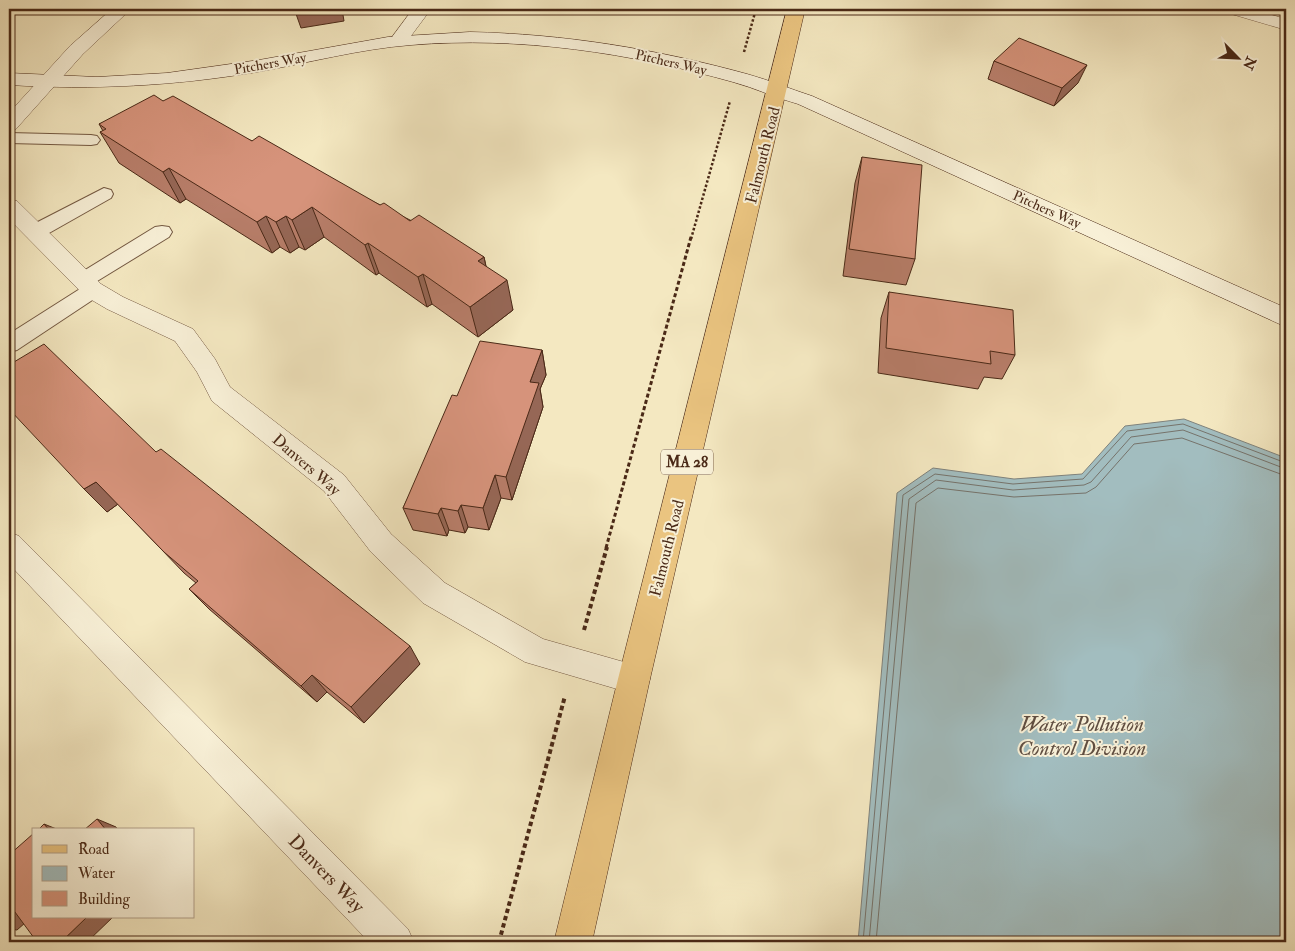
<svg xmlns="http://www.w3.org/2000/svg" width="1295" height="951" font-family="'IM FELL Double Pica',serif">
<rect width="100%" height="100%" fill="#f4e8c1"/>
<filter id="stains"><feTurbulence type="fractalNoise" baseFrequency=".004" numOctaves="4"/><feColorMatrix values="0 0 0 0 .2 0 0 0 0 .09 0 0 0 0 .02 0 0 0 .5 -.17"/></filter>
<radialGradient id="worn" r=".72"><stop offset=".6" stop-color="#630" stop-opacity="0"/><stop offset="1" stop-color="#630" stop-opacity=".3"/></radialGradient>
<path fill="#a2bdbf" stroke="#7f827c" d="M1184 419 1286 458V942H858L897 493 933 468 1014 479 1082 474 1125 426Z"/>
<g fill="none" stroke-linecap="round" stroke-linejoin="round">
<g stroke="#76736b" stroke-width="1">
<path d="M863 942 903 495 935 474 1013 484 1083 479 1127 431 1183 424 1286 463"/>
<path d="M869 942 909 499 936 480 1013 490 1084 485 1091 482 1131 437 1183 430 1286 469"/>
<path d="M876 942 916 503 938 488 1014 497 1086 493 1096 487 1134 444 1182 438 1286 476"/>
</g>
<defs>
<g id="lane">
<path d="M9 133 91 135 97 136 100 140 97 144 91 145 9 143Z"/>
<path d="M104 188 111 190 113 194 111 198 42 237 35 238 28 237 25 232 28 227Z"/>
<path d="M162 226 169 227 172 232 169 237 94 283 100 285 103 290 100 295 17 350 9 352V334L83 287 77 285 74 280 77 275 155 227Z"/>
</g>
<g id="street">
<path d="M112 9H131L83 54 16 129 9 131V113L70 46Z"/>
<path d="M413 9H431L405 44 399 45 393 44 390 40Z"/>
<path d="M1225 9H1251L1286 19V30L1228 13Z"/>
<path d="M9 199 17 201 101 284 123 297 193 329 215 359 230 387 344 475 391 534 445 583 543 639 645 668 650 679 645 690 634 694 525 662 423 603 371 552 324 491 212 401 197 372 175 341 107 309 85 296 9 219Z"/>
<path d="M9 532 19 536 408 929 414 942H369L9 564Z"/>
</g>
<path id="secondary" d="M470 32C564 34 656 49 747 74 769 80 790 89 812 96L1286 308V327L798 104C776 98 755 88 733 82 630 53 520 36 411 45 359 49 308 63 257 72 173 86 94 90 9 85V73L97 77 167 73 259 60 388 37Z"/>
<path id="primary" d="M787 9H805L650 679 592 942H554L618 679Z"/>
</defs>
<use href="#lane" stroke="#745942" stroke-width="2"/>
<use href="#street" stroke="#745942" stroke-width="1"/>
<use href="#secondary" stroke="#4a2917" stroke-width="1"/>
<use href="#primary" stroke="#4a2917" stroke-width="1"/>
<g stroke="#4a2917" stroke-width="2.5" stroke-dasharray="2.5 2" stroke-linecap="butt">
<path d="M744 52 756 9"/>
<path d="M691 239 730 101"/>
</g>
<path stroke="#4a2917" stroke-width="3" stroke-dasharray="4 2.5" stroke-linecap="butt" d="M606 548 691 237"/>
<g stroke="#4a2917" stroke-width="4" stroke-dasharray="4.5 3" stroke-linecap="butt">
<path d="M584 630 607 547"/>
<path d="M499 942 565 696"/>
</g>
<use href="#lane" fill="#f8f0d7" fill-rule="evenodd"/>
<use href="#street" fill="#f8f0d7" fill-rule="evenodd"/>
<use href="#secondary" fill="#f8f0d7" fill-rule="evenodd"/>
<use href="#primary" fill="#eac480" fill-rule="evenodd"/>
</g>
<g fill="#b87e6a" stroke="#4a2917">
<path d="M994 61 1078 83 1054 106 988 79Z"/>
<path d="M163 101 252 141 484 257 486 266 513 310 478 337 432 304 427 307 379 273 376 275 324 237 305 250 299 247 290 253 280 247 272 253 186 199 180 203 119 163 100 132 103 131 99 124Z"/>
<path d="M862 157 915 259 906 285 843 276 855 183Z"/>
<path d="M889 292 1015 355 1002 379 984 377 978 389 878 373 881 318Z"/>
<path d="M542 350 546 375 540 389 543 407 512 500 501 498 489 530 468 527 465 533 449 530 447 536 413 530 403 508 457 396Z"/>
<path d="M156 452 420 664 364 723 327 692 317 702 209 609 189 589 196 583 184 573 118 504 107 512 84 489Z"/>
</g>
<g fill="#966756" stroke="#4a2917">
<path d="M313 9H342L344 21 301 28 295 11Z"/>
<path d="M1087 65 1078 83 1054 106 1062 88Z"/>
<path d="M169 168 186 199 180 203 163 172Z"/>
<path d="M312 207 324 237 305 250 292 220Z"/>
<path d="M266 216 280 247 272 253 257 222Z"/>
<path d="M286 216 299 247 290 253 276 222Z"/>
<path d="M368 243 379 273 376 275 365 245Z"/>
<path d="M484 257 490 287 478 261Z"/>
<path d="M423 274 432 304 427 307 418 277Z"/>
<path d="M507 280 513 310 478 337 470 307Z"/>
<path d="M542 350 546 375 540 389 543 407 512 500 506 477 530 382Z"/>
<path d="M495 475 501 498 489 530 483 508Z"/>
<path d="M96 482 118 504 107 512 84 489Z"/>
<path d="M461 505 468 527 465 533 458 511Z"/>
<path d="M441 508 449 530 447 536 438 514Z"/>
<path d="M410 646 420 664 364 723 351 707Z"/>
<path d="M312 675 327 692 317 702 301 686Z"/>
<path d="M97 819 116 827 118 830H106Z"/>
<path d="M44 824 59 830H49Z"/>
<path d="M12 908 34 915 17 930 9 929V911Z"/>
<path d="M87 917H113L87 942H61Z"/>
</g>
<g fill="#d6937b" stroke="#4a2917">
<path d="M295 9H313L295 11Z"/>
<path d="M1019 38 1087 65 1062 88 994 61Z"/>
<path d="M154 95 163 101 173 96 252 141 259 136 380 205 384 203 410 221 419 215 484 257 478 261 507 280 470 307 423 274 418 277 368 243 365 245 312 207 292 220 286 216 276 222 266 216 257 222 169 168 163 172 100 132 106 129 99 124Z"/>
<path d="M862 157 922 165 915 259 849 249Z"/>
<path d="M889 292 1013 310 1015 355 990 351 991 364 886 348Z"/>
<path d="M480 341 542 350 530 382 539 383 506 477 495 475 483 508 461 505 458 511 441 508 438 514 403 508 452 395 457 396Z"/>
<path d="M44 344 156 452 161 449 410 646 351 707 312 675 301 686 189 589 198 581 164 552 96 482 84 489 9 409V407L14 403 9 398V365Z"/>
<path d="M97 819 106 830H84Z"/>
<path d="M44 824 49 830H38Z"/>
<path d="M34 833V917H87L61 942H37L12 908 9 911V855Z"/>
</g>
<g text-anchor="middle" stroke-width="4" stroke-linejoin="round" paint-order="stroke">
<g font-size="14" fill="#4a2917" stroke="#f8f0d7">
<text transform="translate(671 62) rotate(13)" y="5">Pitchers Way</text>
<text transform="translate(270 63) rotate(-10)" y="5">Pitchers Way</text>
<text transform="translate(1047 209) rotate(24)" y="5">Pitchers Way</text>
</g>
<rect fill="#f8f0d7" stroke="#7e6551" stroke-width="1" x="661" y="449.5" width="52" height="25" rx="4"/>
<g font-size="15" font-weight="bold" fill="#4a2917">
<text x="687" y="467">MA 28</text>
</g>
<g font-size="16" fill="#4a2917" stroke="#f8f0d7">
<text transform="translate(762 155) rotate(-76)" y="6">Falmouth Road</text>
<text transform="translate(307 464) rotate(41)" y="6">Danvers Way</text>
<text transform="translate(666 548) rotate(-76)" y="6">Falmouth Road</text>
</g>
<g font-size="19" fill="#4a2917" stroke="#f8f0d7">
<text transform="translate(327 873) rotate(46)" y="7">Danvers Way</text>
</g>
<g font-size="21" font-style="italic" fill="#604e41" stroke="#f8f0d7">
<text x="1082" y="731">Water Pollution<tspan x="1082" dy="24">Control Division</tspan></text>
</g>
</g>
<rect width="1295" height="951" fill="none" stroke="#f4e8c1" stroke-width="30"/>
<rect x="10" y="10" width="1275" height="931" fill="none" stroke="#4a2917" stroke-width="2.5"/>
<rect x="15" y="15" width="1265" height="921" fill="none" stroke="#4a2917"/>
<rect x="32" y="828" width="162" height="90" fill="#f8f0d7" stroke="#b2a08a"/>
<rect x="42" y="845" width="25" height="8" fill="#eac480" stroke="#b2a08a"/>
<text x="78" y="854" font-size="15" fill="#4a2917">Road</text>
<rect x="42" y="866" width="25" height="15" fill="#a2bdbf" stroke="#b2a08a"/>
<text x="78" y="878" font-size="15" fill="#4a2917">Water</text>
<rect x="42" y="891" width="25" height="15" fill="#d6937b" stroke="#b2a08a"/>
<text x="78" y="904" font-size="15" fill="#4a2917">Building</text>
<g transform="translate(1238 58) rotate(114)" stroke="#f8f0d7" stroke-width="4" paint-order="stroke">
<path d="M0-4L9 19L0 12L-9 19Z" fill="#4a2917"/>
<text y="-8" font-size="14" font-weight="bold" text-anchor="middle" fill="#4a2917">N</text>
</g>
<rect width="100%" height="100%" filter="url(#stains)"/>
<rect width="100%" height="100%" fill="url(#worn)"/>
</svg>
